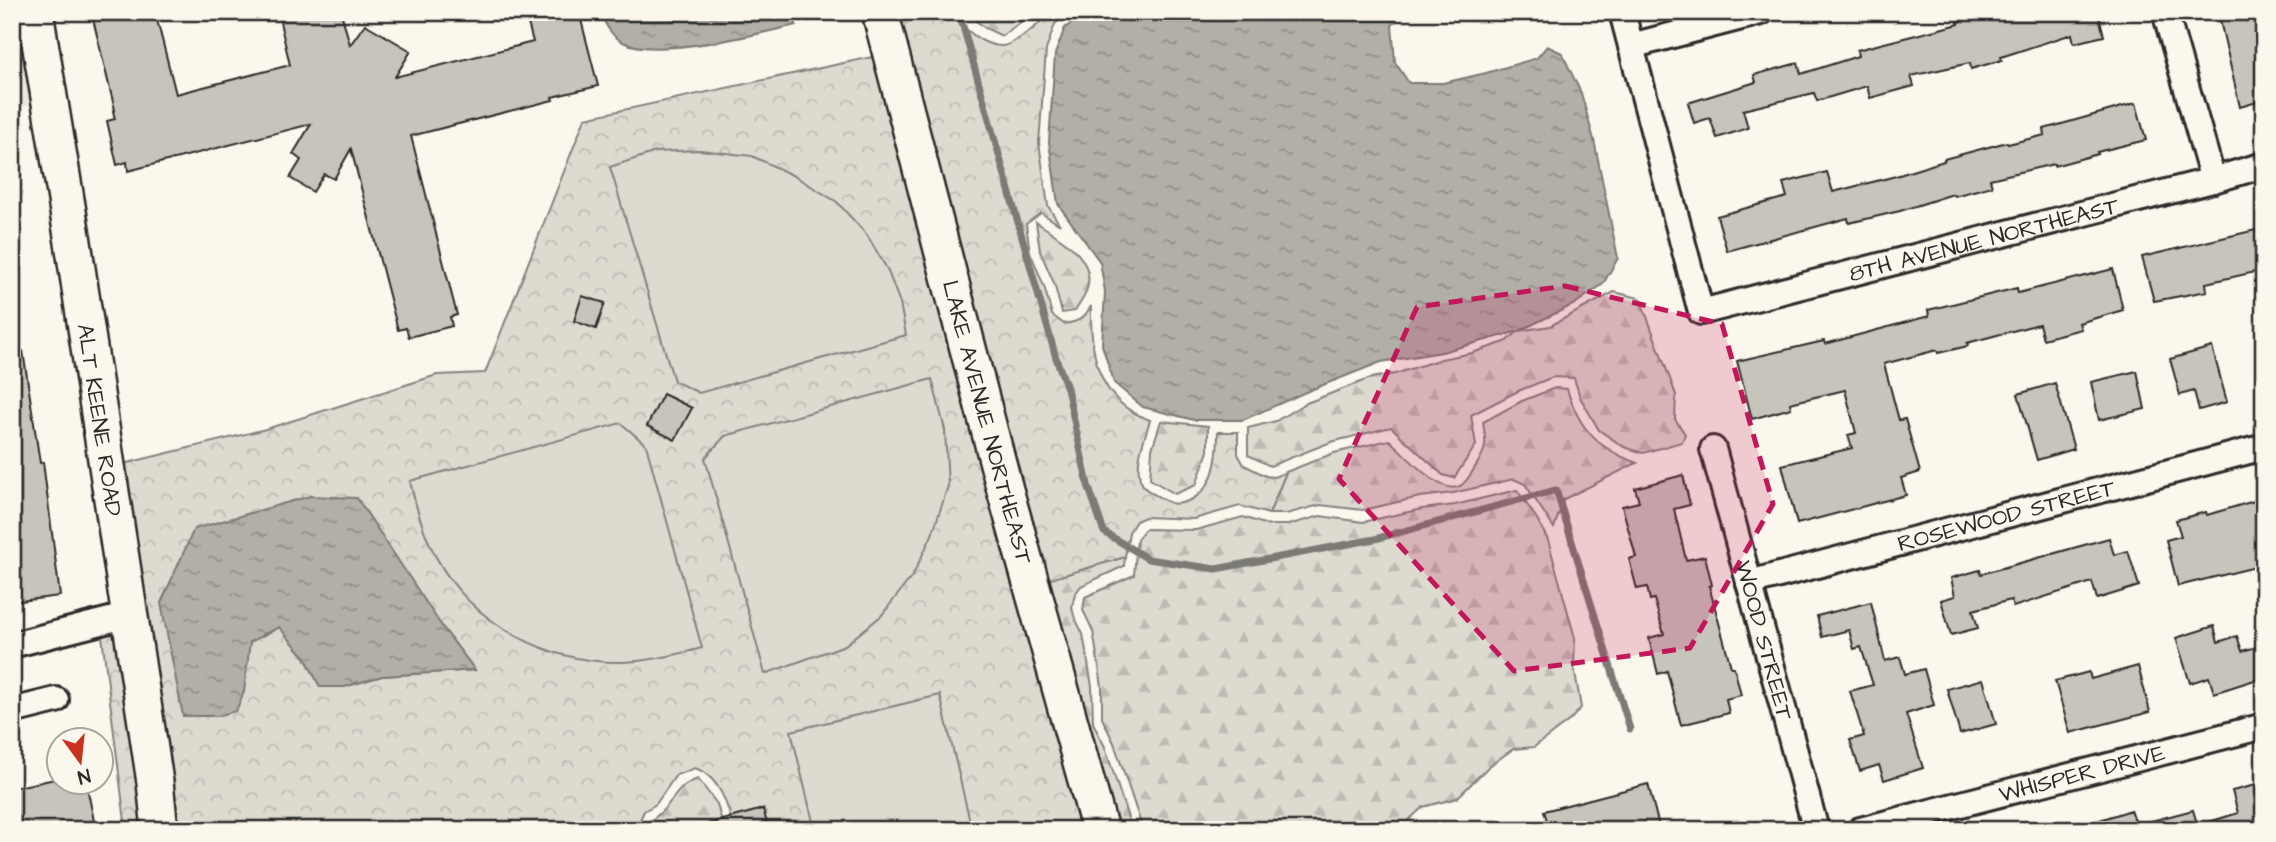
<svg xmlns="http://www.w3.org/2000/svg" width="2276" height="842" font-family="'Architects Daughter',sans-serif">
<defs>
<pattern id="forest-firs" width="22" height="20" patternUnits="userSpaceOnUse" patternTransform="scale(1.75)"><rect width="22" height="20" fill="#dddad0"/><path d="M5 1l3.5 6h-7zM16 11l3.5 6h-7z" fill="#bebbb3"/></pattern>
<pattern id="park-crowns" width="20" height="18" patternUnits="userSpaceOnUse" patternTransform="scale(1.75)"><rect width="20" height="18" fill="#dddad0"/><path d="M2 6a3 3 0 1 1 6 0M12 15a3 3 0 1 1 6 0" fill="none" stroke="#bebbb3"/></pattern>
<pattern id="water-ripples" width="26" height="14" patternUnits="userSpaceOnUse" patternTransform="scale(1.75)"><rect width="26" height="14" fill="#b1afa7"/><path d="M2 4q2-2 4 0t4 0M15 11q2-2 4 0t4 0" fill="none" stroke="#908f88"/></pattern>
</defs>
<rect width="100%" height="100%" fill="#fbf7ec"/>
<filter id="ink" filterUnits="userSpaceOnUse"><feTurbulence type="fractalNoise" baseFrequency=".0143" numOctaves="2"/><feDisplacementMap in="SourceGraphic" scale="14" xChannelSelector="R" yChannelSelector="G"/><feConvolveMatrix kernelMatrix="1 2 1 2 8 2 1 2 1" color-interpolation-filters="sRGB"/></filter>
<g filter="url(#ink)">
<path fill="#ebe8de" d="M12 12H23L32 105 12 108Z"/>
<g fill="url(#forest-firs)" stroke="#84827e" stroke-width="2">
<path d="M965 12H1034L1002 36 985 28Z"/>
<path d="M1036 222C1058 237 1099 258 1086 292 1084 298 1079 305 1075 311L1062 313 1054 283 1040 251Z"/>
<path d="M1614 292 1640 298 1676 395 1675 419 1685 434 1682 442 1643 453 1624 447 1599 430 1580 397 1574 378 1553 377 1518 391 1471 415 1476 445 1454 478 1443 475 1391 427 1331 442 1270 466 1248 455V428L1276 421 1304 404 1371 378 1395 374 1441 359 1472 353 1505 342 1519 331 1550 326Z"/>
<path d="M1555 388 1567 389C1579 429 1597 448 1637 463L1564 499 1554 528 1525 484 1514 479 1453 493 1420 497 1363 510 1320 505 1286 514H1269L1286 472 1334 453 1389 440C1404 452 1440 497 1460 486 1466 483 1470 475 1474 469 1487 449 1487 445 1483 422L1522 401Z"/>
<path d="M1161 421 1208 426V451L1196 485 1175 494 1150 479 1152 449Z"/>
<path d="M1517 490 1537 519 1548 540 1575 638 1574 666 1581 708 1570 720 1534 747 1513 749 1488 767 1457 798 1423 807 1398 830H1143L1114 743 1102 718V686L1093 631 1083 610 1085 597 1134 575 1137 539 1145 529 1196 530 1243 517 1267 525H1288L1320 516 1363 522 1422 509 1455 505Z"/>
<path d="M1125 557 1124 566 1081 586 1075 594 1072 607 1074 616 1083 634 1092 686 1093 723 1105 747 1132 830H1113L1043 581Z"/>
<path d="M698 779 717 804 724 830H649L650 821C673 807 674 786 698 779Z"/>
</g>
<g fill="url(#park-crowns)" stroke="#84827e" stroke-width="2" fill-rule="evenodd">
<path d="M892 12H954C960 28 985 47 1002 46 1010 46 1034 29 1039 23 1041 21 1043 14 1044 12H1068L1055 24 1046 50 1039 143 1048 206 1060 225 1041 213 1026 224 1030 252 1044 286 1052 315 1064 324C1078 322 1084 319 1091 306 1090 355 1098 402 1150 420 1145 438 1135 460 1140 479 1143 489 1150 492 1159 497 1170 504 1176 506 1188 501 1215 490 1218 458 1218 432H1238V454L1244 465 1266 476 1274 477 1286 472 1269 514 1240 506 1194 519 1145 517 1136 521 1129 532 1125 557 1043 581Z"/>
<path d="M877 56 1088 830H734C728 806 720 777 695 768L676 775 656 804 644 811 640 820 639 830H172L119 465 266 429 437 375 485 373 585 118ZM177 571 443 628 475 670 382 676 344 687H321L305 657 280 627 250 642 161 603Z"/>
<path d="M120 631 148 830H126L102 636Z"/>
</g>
<g fill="#dddad0" stroke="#84827e" stroke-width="2">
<path d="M700 150 752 156 796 177 837 202 867 235 887 269 900 303 906 335 699 393 674 381 610 167 656 152Z"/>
<path d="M932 379 945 430 948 486 932 535 913 575 881 616 845 645 765 674 705 458 725 436Z"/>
<path d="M621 423 646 445 702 648C676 655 650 661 623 662 549 664 472 624 436 557 423 533 416 508 410 481Z"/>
<path d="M940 695 972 830H815L791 731Z"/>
</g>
<g fill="url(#water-ripples)" stroke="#7b7a75" stroke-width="2">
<path d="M600 12H796V25C759 34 656 59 623 42 611 36 605 24 600 12Z"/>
<path d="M1092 12H1401L1392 26 1395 62 1409 83H1443L1486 73 1537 58 1547 46 1562 53 1581 93 1594 140 1618 258 1603 284 1575 304 1519 331 1442 352 1381 362 1308 391 1243 420H1194L1143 407 1114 383 1102 345 1105 291 1100 262 1058 204 1049 142 1055 54 1065 28 1085 14Z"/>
<path d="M310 496 357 498 443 628 475 670 382 676 344 687H320L305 657 279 627 250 642 244 692 236 711 217 716H183L161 603 194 529Z"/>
</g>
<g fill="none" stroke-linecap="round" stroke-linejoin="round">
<path stroke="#7b7a75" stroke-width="7" d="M959 12 1056 358 1067 388 1088 485 1104 532 1148 559 1216 569 1375 539 1556 490 1630 729"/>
</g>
<g fill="#c7c4bc" stroke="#2b2b2b" stroke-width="2">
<path d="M101 12H155L176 94 290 65 280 22 286 12H341L350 45 365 24 411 51 395 77 533 42 525 12H579L598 86 552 97 553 100 411 136 457 315 450 317 452 326 409 337 406 328 398 330 351 149 334 179 324 174 313 192 290 178 301 160 293 154 311 124 128 171 127 162 117 165 107 121 115 119 113 111 115 110 93 19 101 18Z"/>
<path d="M1994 12H2098L2104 36 2074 43 2072 34 2001 57 2002 60 1971 69 1970 63 1911 76 1914 86 1870 98 1867 86 1817 101 1814 93 1743 110 1748 128 1717 138 1710 118 1694 123 1688 103 1756 82 1754 75 1798 63 1801 74 1858 56 1857 50 1959 24 1958 22Z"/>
<path d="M2218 12H2264V100L2240 107Z"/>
<path d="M2136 103 2146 140 2097 152 2098 154 2054 166V164L1990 179 1992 186 1954 196 1953 194 1900 211 1849 223 1848 218 1727 251 1717 216 1787 197 1783 183 1827 172 1833 192 1896 176 1944 161V159L2007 142 2008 144 2045 135 2044 129Z"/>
<path d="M2264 228V270L2206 283 2207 291 2154 301 2142 257Z"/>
<path d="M2113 269 2123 310 2079 323 2081 329 2043 339 2039 324 1967 343 1968 346 1938 353 1937 350 1884 364 1899 420 1905 419 1920 472 1901 478 1906 495 1797 524 1782 465 1852 448 1848 435 1856 433 1845 390 1790 403 1791 408 1752 419 1737 361 1824 341 1825 344 1929 316 1928 310 2017 288 2018 293Z"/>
<path d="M582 296 605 303 596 329 574 321Z"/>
<path d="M2212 347 2227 402 2199 410 2194 391 2180 395 2170 359Z"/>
<path d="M23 351 40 463 43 462 60 596 12 602V352Z"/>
<path d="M2137 371 2145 409 2099 420 2091 382Z"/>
<path d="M2055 383 2074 449 2037 460 2018 394Z"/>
<path d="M663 394 692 408 675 440 647 426Z"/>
<path d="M1683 475 1690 505 1674 509 1686 560 1705 556 1712 585 1709 586 1731 667H1734L1741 695 1726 699 1729 713 1681 725 1667 671 1658 674 1649 638 1664 634 1654 599 1650 600 1647 587 1637 589 1629 559 1636 557 1622 506 1639 502 1635 488Z"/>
<path d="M2254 501 2258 516 2264 514V565L2178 586 2166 540 2181 536 2176 520 2206 512 2207 515Z"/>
<path d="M2109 538 2114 555 2128 551 2139 586 2097 599 2092 582 2013 607 2011 600 1973 610 1978 628 1951 635 1941 600 1955 596 1951 578 1980 570 1981 574Z"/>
<path d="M1871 602 1885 661 1900 657 1905 674 1924 669 1934 705 1906 714 1923 768 1884 780 1879 765 1860 771 1850 740 1864 736 1850 691 1873 685 1861 647 1854 649 1849 630 1822 637 1817 616Z"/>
<path d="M2214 626 2218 642 2237 636 2242 651 2264 645V677L2214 693 2209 677 2190 683 2176 638Z"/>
<path d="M2138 666 2150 712 2070 733 2055 681 2089 672 2091 679Z"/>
<path d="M1983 679 1996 724 1960 734 1947 689Z"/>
<path d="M60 778V782H86L94 821 53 830H12V788Z"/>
<path d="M2264 783V830H2199V825L2238 813 2232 791Z"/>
<path d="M1648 784 1660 830H1550L1544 811Z"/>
<path d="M763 809 769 830H708L707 824Z"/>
<path d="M2131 810 2138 830H2082L2081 826Z"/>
<path d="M2193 810 2199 830H2141L2140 824Z"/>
</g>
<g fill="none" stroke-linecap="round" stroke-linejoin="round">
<defs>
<g id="street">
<path id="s1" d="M1622 12 1701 312 2213 180 2264 165"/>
<path d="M2165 12 2213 180"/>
<path d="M1631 46 1761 12"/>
<path id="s2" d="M1713 449 1816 830"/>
<path id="s3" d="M1749 583 2264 447"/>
<path d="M12 645 129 615"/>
<path d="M12 711 56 700"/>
<path id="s4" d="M1860 830 2264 726"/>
</g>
<g id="secondary">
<path id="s5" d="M35 12 73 242 155 782 160 830"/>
<path id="s6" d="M880 12 1005 490 1100 830"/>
</g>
</defs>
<use href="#street" stroke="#2b2b2b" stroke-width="30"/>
<use href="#secondary" stroke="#2b2b2b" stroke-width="40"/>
<use href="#street" stroke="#fbf7ec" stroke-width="24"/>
<use href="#secondary" stroke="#fbf7ec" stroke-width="35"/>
</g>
</g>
<path fill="#c2185b" fill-opacity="0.2" stroke="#c2185b" stroke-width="5" stroke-dasharray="14 9" stroke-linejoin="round" d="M1565 286 1722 324 1773 504 1690 648 1514 671 1339 479 1417 307Z"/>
<g text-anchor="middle" stroke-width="6" stroke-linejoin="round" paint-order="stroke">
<g font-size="23" fill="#2b2b2b" stroke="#fbf7ec">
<text dy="8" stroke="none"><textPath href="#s1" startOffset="602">8TH AVENUE NORTHEAST</textPath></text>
<text dy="8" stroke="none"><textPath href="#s5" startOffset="413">ALT KEENE ROAD</textPath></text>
<text dy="8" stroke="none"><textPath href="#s6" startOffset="424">LAKE AVENUE NORTHEAST</textPath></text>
<text dy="8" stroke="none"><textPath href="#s3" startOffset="266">ROSEWOOD STREET</textPath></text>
<text dy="8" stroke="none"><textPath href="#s2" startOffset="198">WOOD STREET</textPath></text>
<text dy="8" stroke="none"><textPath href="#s4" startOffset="229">WHISPER DRIVE</textPath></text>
</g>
</g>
<rect width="2276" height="842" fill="none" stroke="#fbf7ec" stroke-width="42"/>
<rect x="21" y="21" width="2234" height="800" fill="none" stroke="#2b2b2b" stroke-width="2.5" filter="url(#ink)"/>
<g transform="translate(80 761) rotate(165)"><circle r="33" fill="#fbf7ec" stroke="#a8a59f" stroke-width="2"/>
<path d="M0-5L12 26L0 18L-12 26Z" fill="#c8321e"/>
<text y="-10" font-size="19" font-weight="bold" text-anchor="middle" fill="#2b2b2b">N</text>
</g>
</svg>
